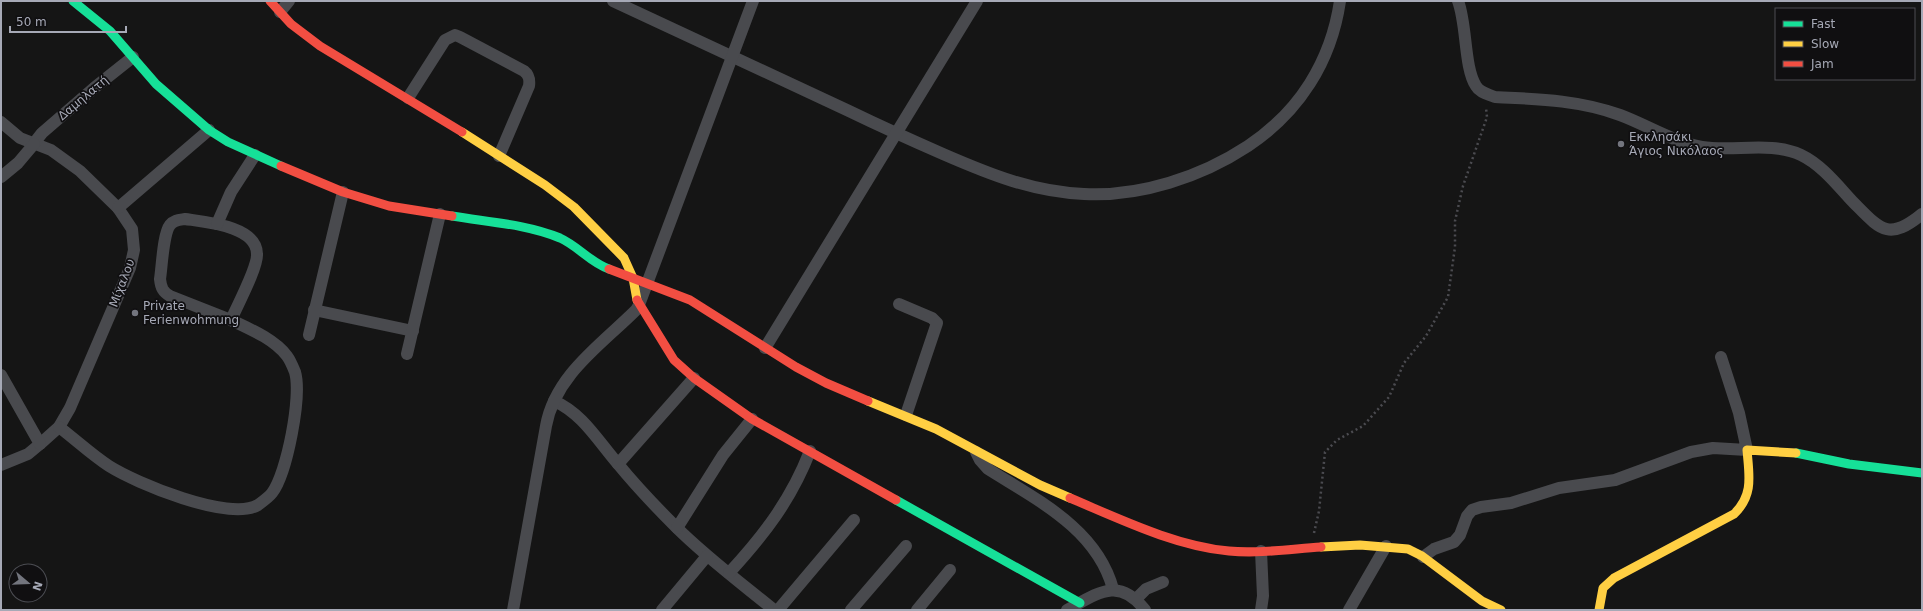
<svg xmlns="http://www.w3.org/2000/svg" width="1923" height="611" font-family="'DejaVu Sans',sans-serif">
<rect width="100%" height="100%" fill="#151515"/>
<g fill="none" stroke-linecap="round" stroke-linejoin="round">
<path stroke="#4b4b50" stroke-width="2.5" stroke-dasharray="2 3" stroke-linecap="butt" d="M1314 533 1319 511 1325 452 1337 440 1363 426 1389 397 1404 363 1426 336 1448 297 1455 247V221L1463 186 1487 117 1486 108"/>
<g stroke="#494a4e" stroke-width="12">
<path d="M613 1C691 37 770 74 849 111 880 126 911 140 943 154 989 174 1033 192 1084 194 1140 197 1201 177 1248 146 1299 112 1331 62 1340 1"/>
<path d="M1458 1C1467 24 1464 68 1476 86 1480 93 1488 94 1495 97 1537 99 1579 100 1620 115 1647 125 1673 142 1702 147 1734 152 1771 141 1801 155 1822 165 1838 186 1853 202 1880 229 1888 242 1922 214"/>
<path d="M280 12 289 1"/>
<path d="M408 98 445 40 455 35 460 37 524 71C529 75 530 79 529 86L499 156"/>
<path d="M1 122 20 138 51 150 80 171 118 208 132 229 134 250 130 268 70 408 59 427 40 444 28 454 1 465"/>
<path d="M35 142 42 133 94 88 133 57"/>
<path d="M1 177 18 163 34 144"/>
<path d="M118 208 209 130"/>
<path d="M185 219C205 222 257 226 257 254 258 267 237 306 231 320L170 296C163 292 161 288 160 279 162 267 163 234 170 225 174 220 179 220 185 219Z"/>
<path d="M217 224 231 192 255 155"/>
<path d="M899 304 932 318 937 323 906 415"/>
<path d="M314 310 413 331"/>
<path d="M309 335 343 192"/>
<path d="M765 348 977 1"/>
<path d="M407 354 440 214"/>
<path d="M1 375 40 444"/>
<path d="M554 401C582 413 598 441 618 464 636 486 656 507 676 527 706 557 741 583 774 610"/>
<path d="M59 427C76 440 92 455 109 466 136 483 229 522 258 505 262 502 269 497 272 493 287 473 302 396 295 372 293 367 290 360 287 356 274 339 250 329 231 320"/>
<path d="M976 452 980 460 988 469C1037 500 1097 529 1113 589"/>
<path d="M618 464 694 378"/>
<path d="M677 528 723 455 752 419"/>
<path d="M1423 557 1434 549 1454 542 1460 535 1467 516 1472 510 1481 507 1511 503 1559 488 1615 480 1691 452 1713 448 1747 450 1739 413 1721 357"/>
<path d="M729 573C764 535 791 500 810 451"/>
<path d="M1136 599 1146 589 1163 582"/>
<path d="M513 610 546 426C555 375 602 344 636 310L639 305 753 1"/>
<path d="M662 610 707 556"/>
<path d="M778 610 854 520"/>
<path d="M851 610 906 546"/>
<path d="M917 610 950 570"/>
<path d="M1067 610C1098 593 1119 576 1145 610"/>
<path d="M1261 610 1263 596 1261 551"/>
<path d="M1349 610 1386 546"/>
</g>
<g stroke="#16e098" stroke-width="9">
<path d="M73 1 110 31 156 84 209 130 228 142 281 166"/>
<path d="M452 216C487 222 526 224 560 238 578 246 591 263 609 269"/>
<path d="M1796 453 1849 464 1922 473"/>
<path d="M896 500 1080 603"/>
</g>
<g stroke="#ffcf43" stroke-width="9">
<path d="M462 132 545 185 574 207 624 258 633 278 637 300"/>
<path d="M868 401 936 429 1040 485 1070 498"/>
<path d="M1321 547 1360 545 1408 549 1422 556 1482 601 1501 610"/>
<path d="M1599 610 1603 588 1614 578 1734 514C1754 495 1749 475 1747 450L1796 453"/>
</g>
<g stroke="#f24e42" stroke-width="9">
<path d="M270 1 291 24 320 46 462 132"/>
<path d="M281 166 343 192 389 206 452 216"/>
<path d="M609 269 690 300 796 367 826 383 868 401"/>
<path d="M637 300 674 360 694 378 752 419 896 500"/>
<path d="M1070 498C1120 519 1175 546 1229 551 1259 554 1291 549 1321 547"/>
</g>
</g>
<g fill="#73757e" stroke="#100f11" stroke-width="1.5">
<circle cx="1621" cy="144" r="4"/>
<circle cx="135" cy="313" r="4"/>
</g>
<g text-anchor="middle" stroke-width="3.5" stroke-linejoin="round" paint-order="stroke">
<g font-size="12" fill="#a6a9b6" stroke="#100f11">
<text transform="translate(83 98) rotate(-40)" y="4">Δαμηλατή</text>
<text transform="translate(122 283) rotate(-69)" y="4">Μίχαλου</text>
</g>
<g font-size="12" fill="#a6a9b6" stroke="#100f11" text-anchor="start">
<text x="1629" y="141">Εκκλησάκι<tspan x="1629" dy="14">Άγιος Νικόλαος</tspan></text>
<text x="143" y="310">Private<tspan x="143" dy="14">Ferienwohmung</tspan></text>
</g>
</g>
<rect width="1923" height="611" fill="none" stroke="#a6a9b6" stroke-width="4"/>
<rect x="1775" y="8" width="140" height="72" fill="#100f11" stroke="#4c4d53"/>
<rect x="1783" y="21" width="20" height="6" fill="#16e098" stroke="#4c4d53"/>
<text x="1811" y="28" font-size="12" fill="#a6a9b6">Fast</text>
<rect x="1783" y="41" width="20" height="6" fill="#ffcf43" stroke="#4c4d53"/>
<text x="1811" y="48" font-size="12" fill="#a6a9b6">Slow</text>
<rect x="1783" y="61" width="20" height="6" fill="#f24e42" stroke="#4c4d53"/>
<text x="1811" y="68" font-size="12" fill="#a6a9b6">Jam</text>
<g transform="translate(28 583) rotate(109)"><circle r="19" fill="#100f11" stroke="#4c4d53"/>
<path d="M0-3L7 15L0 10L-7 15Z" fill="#73757e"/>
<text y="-6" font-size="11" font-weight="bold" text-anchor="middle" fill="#a6a9b6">N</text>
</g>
<path d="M10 26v6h116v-6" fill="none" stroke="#a6a9b6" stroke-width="2"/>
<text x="16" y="26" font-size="12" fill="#a6a9b6" stroke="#100f11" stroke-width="3" paint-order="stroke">50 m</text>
</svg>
